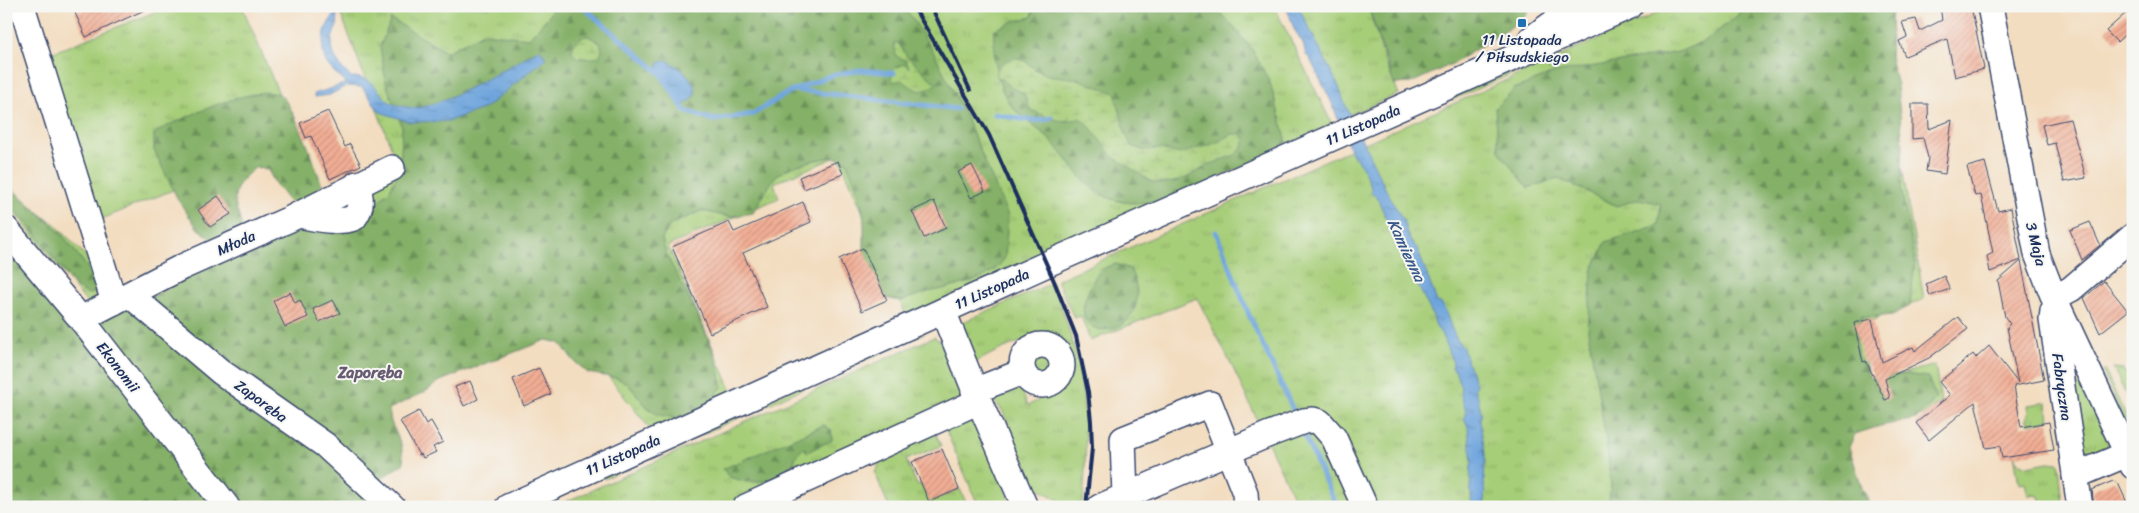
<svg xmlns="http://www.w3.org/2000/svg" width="2139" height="513" font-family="Sriracha,sans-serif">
<defs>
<pattern id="grass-tufts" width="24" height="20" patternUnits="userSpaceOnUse" patternTransform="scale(1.25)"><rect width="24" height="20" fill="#a6cd77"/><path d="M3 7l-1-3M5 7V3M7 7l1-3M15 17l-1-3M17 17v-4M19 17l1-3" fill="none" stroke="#8eb069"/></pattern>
<pattern id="forest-firs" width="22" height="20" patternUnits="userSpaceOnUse" patternTransform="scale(1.25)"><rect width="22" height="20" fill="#84b068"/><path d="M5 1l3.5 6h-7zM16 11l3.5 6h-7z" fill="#6b9059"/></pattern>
<pattern id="wetland-marsh" width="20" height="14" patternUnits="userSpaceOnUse" patternTransform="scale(1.25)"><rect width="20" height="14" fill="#a6cd77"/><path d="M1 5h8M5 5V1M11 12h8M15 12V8" fill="none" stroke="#8eb069"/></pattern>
<pattern id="water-ripples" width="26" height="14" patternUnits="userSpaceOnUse" patternTransform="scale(1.25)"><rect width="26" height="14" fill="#6ea4dc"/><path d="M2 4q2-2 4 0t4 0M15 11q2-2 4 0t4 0" fill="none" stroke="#5a86b6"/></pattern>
<pattern id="building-hatch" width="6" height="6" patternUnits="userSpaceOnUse" patternTransform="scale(1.25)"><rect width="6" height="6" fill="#f3af95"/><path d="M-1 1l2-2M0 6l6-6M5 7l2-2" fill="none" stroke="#c48f7d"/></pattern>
</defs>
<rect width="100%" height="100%" fill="#f6f6f2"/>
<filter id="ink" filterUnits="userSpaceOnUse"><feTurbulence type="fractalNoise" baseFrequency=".02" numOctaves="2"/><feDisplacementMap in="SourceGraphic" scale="10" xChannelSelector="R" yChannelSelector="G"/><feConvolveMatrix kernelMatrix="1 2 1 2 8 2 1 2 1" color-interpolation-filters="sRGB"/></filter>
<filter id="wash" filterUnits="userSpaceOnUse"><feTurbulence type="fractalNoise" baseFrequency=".0096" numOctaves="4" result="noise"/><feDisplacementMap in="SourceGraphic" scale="20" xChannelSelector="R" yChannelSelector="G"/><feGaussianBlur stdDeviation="1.12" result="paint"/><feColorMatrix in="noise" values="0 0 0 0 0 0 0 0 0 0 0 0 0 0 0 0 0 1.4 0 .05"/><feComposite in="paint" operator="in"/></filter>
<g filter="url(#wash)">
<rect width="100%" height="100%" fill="#f3ddc0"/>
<g fill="url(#grass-tufts)" stroke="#607e6a">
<path d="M170 6H242L298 139 92 223 46 55Z"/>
<path d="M338 6H1274L1332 124 907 318 839 156 774 183 779 198 668 246 734 396 658 439 539 289 406 345 300 220 400 171Z"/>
<path d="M1295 6H1368L1385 62 1399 94 1348 115Z"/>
<path d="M1673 6H1875L1924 299 1856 327 1870 382 1935 365 1941 402 1922 416 1910 413 1841 438 1848 475 1865 492 1870 507H1298L1232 366 1197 298 1090 341 1081 316 1074 318 1057 280Z"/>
<path d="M1620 22 1621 26 1452 100 1450 96Z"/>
<path d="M6 189 56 225 106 277 94 312 22 222 6 206Z"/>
<path d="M1052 283C1084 360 1090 417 1083 500L1079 507 1068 506 1036 487 1002 410 988 396 1018 383 1028 405 1038 401 1039 394 1049 391 1065 380C1068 370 1070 360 1063 351 1043 323 994 353 972 364L961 330 963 322Z"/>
<path d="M913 333H925L604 479 602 477Z"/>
<path d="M934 337 948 346 964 397 736 507H554Z"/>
<circle cx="1043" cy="366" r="13"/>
<path d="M2113 368 2122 369 2133 382V409Z"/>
<path d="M2104 369 2133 431V441L2103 373Z"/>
<path d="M2075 385 2083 386 2109 441 2104 452 2094 456 2084 452 2073 387Z"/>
<path d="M2047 402 2049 420 2029 424 2026 419 2029 414 2028 405Z"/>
<path d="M971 416 976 421 1010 499 1006 507H979L947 433V428Z"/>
<path d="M2010 430 2017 461 2027 466 2048 462 2059 463 2063 505 2050 507 2041 503 2039 496 2028 495 2025 483 2019 484Z"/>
<path d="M936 434 941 446 906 460 917 485 921 484 929 502 960 489 968 507H889L875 473 886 449Z"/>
</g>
<g fill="url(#forest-firs)" stroke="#507063">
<path d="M554 6H899L911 16 934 53 965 115 1008 216 1005 258 997 268 982 278 953 287 927 292 901 301 885 298 864 258V220L859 193 846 161 832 157 811 161 789 168 777 175 772 181 753 213 730 217 701 211 670 225 662 239C665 253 672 266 679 279 695 313 718 349 722 387L702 413 688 418H674L656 414 646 406 627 383 616 378 588 373 574 361 560 343 546 340 440 381 425 392 389 409 391 422 401 444 404 463 368 487 388 507H6V231L79 320 151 296 278 231 298 230 319 234 355 225 390 190 397 174 401 153 402 127 386 83 380 47 391 19 446 52 483 33 529 38 548 17Z"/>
<path d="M1034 6H1215L1252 49 1270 83 1287 142C1266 157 1244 166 1220 177 1184 193 1139 216 1101 194 1080 182 1066 155 1049 139 1038 128 1024 120 1014 109 996 89 993 56 994 30L1014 21 1032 17Z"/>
<path d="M1368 6H1531L1526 15 1514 25 1454 63 1411 83 1394 84Z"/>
<path d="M1743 6H1892L1890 57 1897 86 1903 143 1901 188 1915 261 1910 306 1892 315 1861 318C1853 347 1855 353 1871 378L1904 374 1928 377 1936 399 1916 419 1880 426 1855 434 1849 447 1868 507H1608L1611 486 1607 446 1588 331 1592 271 1606 242 1658 225 1661 204 1639 199 1617 206 1558 178 1528 188 1499 151 1495 108 1514 89 1554 73 1679 52 1706 40 1737 16Z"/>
<path d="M267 92C270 93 276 93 279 94 293 102 318 172 323 189L292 205 276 185 268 170 256 167C245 176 233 187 235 203 237 214 242 220 241 231L231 239H212L198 229 178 200 154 150V134C168 124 181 120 196 113 220 103 241 95 267 92Z"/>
<path d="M6 183 60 232 96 278 97 292 88 294 76 287 24 219 6 204Z"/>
<path d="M1116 264 1130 269C1164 338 1061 352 1088 292 1096 275 1097 269 1116 264Z"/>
<path d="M824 425 831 430 832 440 807 452 805 448C795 454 795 458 793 468L774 480 747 482 729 477 723 469Z"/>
</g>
<g fill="url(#wetland-marsh)" stroke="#607e6a">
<path d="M588 36 600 43 602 50 599 57 593 58H577L572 52C573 42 578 37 588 36Z"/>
<path d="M894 42 899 44 906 55 936 84C921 96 914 89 902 80L893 82 891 79 895 68 905 64 909 68 906 61 896 56Z"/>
<path d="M1016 58 1025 61 1034 69 1047 75 1077 79 1115 93 1125 132 1131 146 1143 150 1160 149 1180 154 1216 143 1233 134H1240L1245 137 1243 147 1235 155 1208 165 1186 178 1174 182 1154 183 1112 156 1087 123 1079 118C1063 126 1047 116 1030 110L1024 93 1012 88 1005 81 997 77C994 65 1006 60 1016 58Z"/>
</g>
<g fill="url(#water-ripples)" stroke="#446a9d">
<path d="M1284 6H1298L1339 87 1344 102 1386 190 1403 220 1409 239 1417 248 1437 302 1442 304C1450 319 1452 337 1464 349L1463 350C1468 362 1471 373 1476 385L1474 388 1478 398 1482 416H1480C1480 432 1486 447 1485 463 1484 477 1484 493 1485 507H1472C1471 499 1469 468 1472 462L1468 427 1464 417 1466 412 1460 391 1461 388 1455 370 1452 368 1453 363 1441 333 1436 327 1433 316 1409 267V262L1396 241 1377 197 1371 192V187L1362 166 1351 152 1331 101 1310 59 1306 55 1303 43 1294 29 1289 14Z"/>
<path d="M336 14C341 27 333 29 332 41 331 55 341 69 351 77 378 77 378 98 394 104 399 106 407 107 413 108 439 109 515 63 540 49L546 58 485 108 448 121 410 122 380 112 362 87 346 86 330 95 315 97 314 94 344 84 345 82C339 75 330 70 326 62 319 48 324 23 336 14Z"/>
<path d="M668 61C685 69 711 94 682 105L656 70 660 62Z"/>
</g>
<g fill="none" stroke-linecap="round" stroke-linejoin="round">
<g stroke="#6ea4dc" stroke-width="5">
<path d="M582 6 660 73 685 111 714 120 753 114 789 92 832 75 861 70 894 73"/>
<path d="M796 90 957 109"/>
<path d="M994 114C1008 116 1040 125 1051 117"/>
<path d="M1216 232 1249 315 1294 412"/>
<path d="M1305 437 1337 507"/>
</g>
</g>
<g id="blocks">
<g fill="url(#building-hatch)">
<path d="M90 6H153L86 37 75 13Z"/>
<path d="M1940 6H1971L1984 69 1955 77 1947 39 1905 56 1899 41 1907 37 1902 22 1916 19 1920 31 1942 20Z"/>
<path d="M2126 13 2133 19V27L2117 42 2106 31Z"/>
<path d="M1912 104H1928L1929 129 1952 120 1945 174 1926 171 1928 158 1923 138 1912 139Z"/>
<path d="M328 111 345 147 350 144 361 165 330 179 311 136 306 138 300 123Z"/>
<path d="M2070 119 2086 178 2064 182 2055 143 2047 145 2042 125Z"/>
<path d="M838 161 843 174 804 189 799 177Z"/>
<path d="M1985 162 1998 211 2011 208 2021 260 1990 272 1987 256 1993 253 1981 195 1975 196 1967 167Z"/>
<path d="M972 165 985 191 971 198 958 172Z"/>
<path d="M218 196 231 214 210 227 198 210Z"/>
<path d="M934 201 946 228 924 238 912 211Z"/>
<path d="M803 202 811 222 743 253 767 307 710 333 672 247 729 222 734 232Z"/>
<path d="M2090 222 2100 245 2082 260 2070 230Z"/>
<path d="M863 248 887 300 862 311 839 259Z"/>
<path d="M2021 261 2044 380 2014 386 2021 427 2049 422 2054 450 2002 458 2000 446 1986 448 1975 402 1929 440 1916 423 1950 395 1939 382 1973 354 1976 358 1989 346 2018 383 2007 327 2010 324 2005 317 1998 281Z"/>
<path d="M1944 276 1950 289 1930 296 1926 284Z"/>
<path d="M2104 281 2128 311 2100 333 2084 298Z"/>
<path d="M290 292 295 303 300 300 308 317 285 327 273 301Z"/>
<path d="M333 300 340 313 319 322 313 309Z"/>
<path d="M1958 317 1968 329 1929 358 1885 379 1890 398 1885 400 1866 361 1863 362 1854 323 1872 319 1882 362 1913 347 1915 351Z"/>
<path d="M539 368 551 394 524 406 513 379Z"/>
<path d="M470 381 478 399 464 406 455 387Z"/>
<path d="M419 411 426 424 431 421 443 442 433 447 436 452 423 458 421 454 419 455 400 421Z"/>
<path d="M942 449 959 489 929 502 912 462Z"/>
<path d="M2113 481 2118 483 2129 507H2094L2092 490Z"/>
</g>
</g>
</g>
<g filter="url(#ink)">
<use href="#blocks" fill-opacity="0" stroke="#3b496d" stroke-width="1"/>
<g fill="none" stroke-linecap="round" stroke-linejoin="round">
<defs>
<g id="minor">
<path d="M22 6 114 302"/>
<path d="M1990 6 2037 254 2054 298 2133 466"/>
<path d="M1531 39 1577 6"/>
<path d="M298 215C316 218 336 224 354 218 363 207 361 197 357 184"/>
<path d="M6 229 81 319 227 507"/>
<path d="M130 295 221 372 325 445 392 507"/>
<path d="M2054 298 2071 289 2133 236"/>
<path d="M943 311 979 401 1025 507"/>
<path d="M2053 311 2052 320 2080 507"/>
<path d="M81 319 182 267 290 219 392 168"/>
<circle cx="1042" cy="365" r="20"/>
<path d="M974 391 1022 372"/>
<path d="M2075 476 2127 454"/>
<path d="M508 507 1047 264 1630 6"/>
<path d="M746 507 979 401"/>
<path d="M1100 507 1125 496 1123 439 1210 404 1245 493 1246 507"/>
<path d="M1127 507 1125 496 1267 435 1304 421 1313 420 1320 422 1334 438 1365 507"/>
</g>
</defs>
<use href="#minor" stroke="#3b496d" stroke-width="28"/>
<use href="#minor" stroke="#fff" stroke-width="25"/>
<g stroke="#1b2f5e" stroke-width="4">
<path d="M913 6 989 135 1054 281 1076 336 1088 392 1091 422 1092 448 1086 507"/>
<path d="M931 6 970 90"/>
</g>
</g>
</g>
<rect fill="#1f6fb2" stroke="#f6f6f2" stroke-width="2" x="1517" y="18" width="10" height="10" rx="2.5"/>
<g text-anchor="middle" stroke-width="4" stroke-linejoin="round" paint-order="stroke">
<g font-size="15" fill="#1b2f5e" stroke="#f6f6f2">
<text x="1522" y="45">11 Listopada<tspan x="1522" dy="17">/ Piłsudskiego</tspan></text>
</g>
<g font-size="15" fill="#1b2f5e" stroke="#f6f6f2">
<text transform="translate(1363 125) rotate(-24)" y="5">11 Listopada</text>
<text transform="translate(236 243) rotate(-24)" y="5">Młoda</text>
<text transform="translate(2036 244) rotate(76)" y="5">3 Maja</text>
<text transform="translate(992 289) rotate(-24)" y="5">11 Listopada</text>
<text transform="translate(118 367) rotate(52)" y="5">Ekonomii</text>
<text transform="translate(2062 387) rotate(82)" y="5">Fabryczna</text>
<text transform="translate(261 401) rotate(36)" y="5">Zaporęba</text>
<text transform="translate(623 455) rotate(-24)" y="5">11 Listopada</text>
</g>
<g font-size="16" font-style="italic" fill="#38588a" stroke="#f6f6f2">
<text transform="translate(1407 250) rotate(65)" y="6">Kamienna</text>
</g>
<g font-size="16" font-weight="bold" fill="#675c71" stroke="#f6f6f2">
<text x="370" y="378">Zaporęba</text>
</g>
</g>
<rect width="2139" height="513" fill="none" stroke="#f6f6f2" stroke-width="25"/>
</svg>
